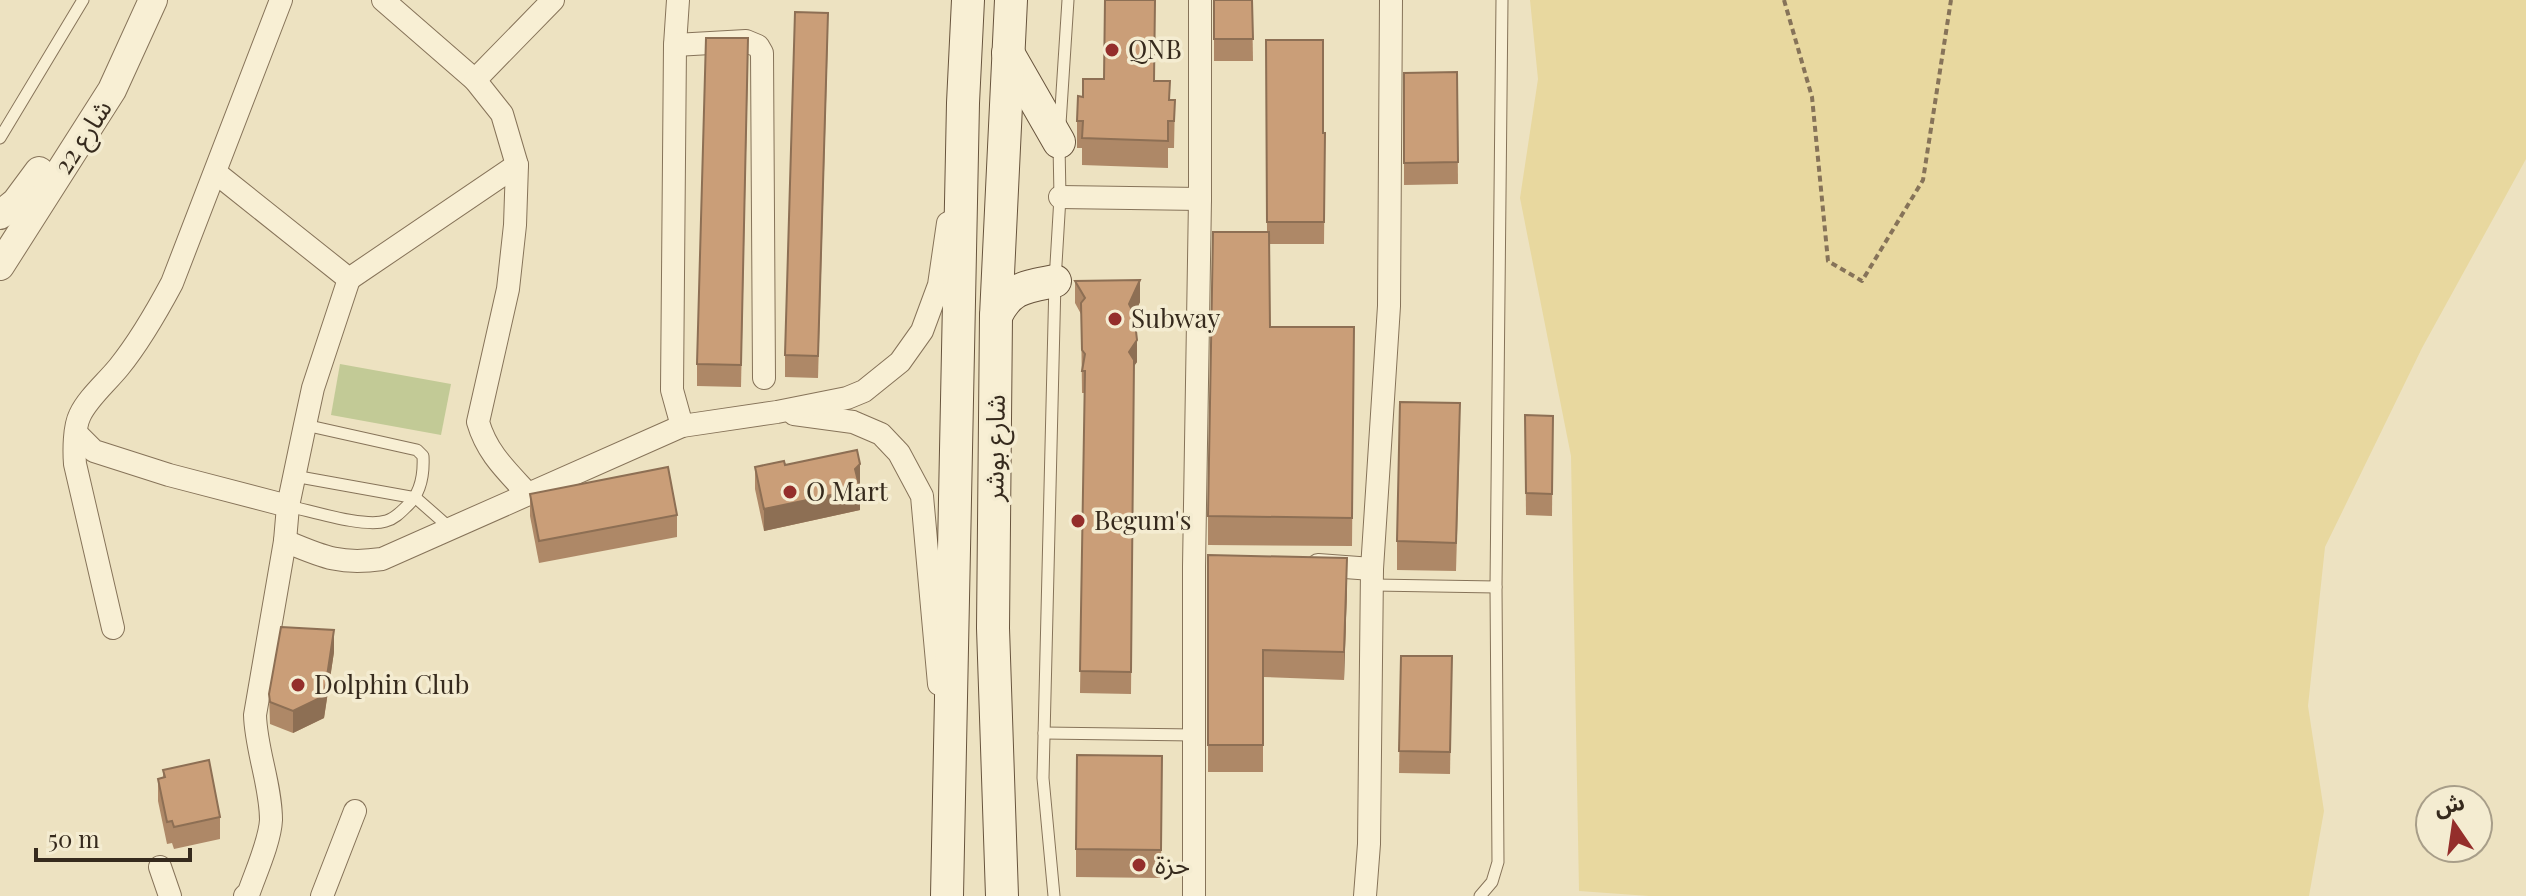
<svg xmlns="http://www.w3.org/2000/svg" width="2526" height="896" font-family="'Playfair Display','Noto Sans Arabic',serif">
<rect width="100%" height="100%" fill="#ede2c1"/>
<path fill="#c2ca96" d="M340 364 451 384 441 435 331 415Z"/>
<path fill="#e8d89f" d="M1530 0H2526V159L2422 348 2325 547 2308 706 2324 811 2309 896H1649L1579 891 1571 456 1520 198 1538 79Z"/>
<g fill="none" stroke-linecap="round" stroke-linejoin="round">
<defs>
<g id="service">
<path d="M1060 124 1068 0"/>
<path d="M0 138 83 0"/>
<path d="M294 476 416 498 450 528"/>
<path d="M288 506C312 511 364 528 386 521 394 519 400 513 406 507 420 495 424 475 423 456L417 450 305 425"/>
<path d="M1374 585 1496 587 1502 0"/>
<path d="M1044 733 1194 735"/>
<path d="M1054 896 1043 778 1055 281 1060 197 1059 145"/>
<path d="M1480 896 1492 882 1498 862 1496 587"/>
</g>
<g id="minor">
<path d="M383 0 475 80 502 114 517 165 515 225 508 289 478 422C487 453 506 470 527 493"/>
<path d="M678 0 675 45 672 390 682 426"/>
<path d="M675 45 746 41 758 46 762 53 764 378"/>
<path d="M475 80 553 0"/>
<path d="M216 173 349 279 517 165"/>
<path d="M1060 197 1200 199"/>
<path d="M794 414 853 422 881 434 899 453 922 496 939 684"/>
<path d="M77 434 94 451 169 475 288 506"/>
<path d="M285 541C323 557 340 565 382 559L682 426 777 412 847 398 864 391 900 362 922 331 939 285 948 223"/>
<path d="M1318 565 1372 569"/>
<path d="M113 628 75 464C74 451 74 427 80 415 88 398 106 383 119 367 140 341 156 313 172 283L281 0"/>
<path d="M160 867 170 896"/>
<path d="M245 896 249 892C256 872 270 841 271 820 271 785 256 750 255 715L285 541 288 506 305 425 313 388 349 279"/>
<path d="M322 896 355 811"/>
<path d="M1194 896V567L1200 199V0"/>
<path d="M1365 896 1369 844 1372 569 1389 306 1391 0"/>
</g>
<g id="tertiary">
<path d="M0 215 16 202 39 171"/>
<path d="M0 266 112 90 153 0"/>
</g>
<g id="secondary">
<path d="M1008 53 1059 142"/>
<path d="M996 316C1010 287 1026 287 1055 281"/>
<path d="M947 896 963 103 968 0"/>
<path d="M1002 896 993 628 996 316 1011 0"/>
</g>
</defs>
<use href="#service" stroke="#867359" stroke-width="13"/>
<use href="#minor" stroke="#867359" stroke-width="24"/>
<use href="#tertiary" stroke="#867359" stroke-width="30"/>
<use href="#secondary" stroke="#68543d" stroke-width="34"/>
<path stroke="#867359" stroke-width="4" stroke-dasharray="6 4" stroke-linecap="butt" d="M1784 0 1812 97 1828 261 1862 281 1923 180 1951 0"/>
<use href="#service" stroke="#f8efd4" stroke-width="11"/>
<use href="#minor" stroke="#f8efd4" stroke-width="22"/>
<use href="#tertiary" stroke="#f8efd4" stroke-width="28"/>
<use href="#secondary" stroke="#f8efd4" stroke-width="32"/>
</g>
<g fill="#ae8867">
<path d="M1214 0H1252L1253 61H1214Z"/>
<path d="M828 35 818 378 785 377V355Z"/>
<path d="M1266 40 1323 133H1325L1324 244H1269L1270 327H1354L1352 546 1208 545V516L1267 232Z"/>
<path d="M748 60 741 387 697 386V364Z"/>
<path d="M1457 72 1458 184 1404 185V73Z"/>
<path d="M1154 81 1170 100H1175L1174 148H1168V168L1082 165V148H1077V121L1083 97Z"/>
<path d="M1075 281 1140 302 1134 314 1137 362 1134 366 1131 694 1080 693 1085 393H1082L1081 314 1075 303Z"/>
<path d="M1525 415 1553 416 1552 516 1526 515Z"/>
<path d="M1460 431 1456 571 1397 570V541Z"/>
<path d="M860 464V510L764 531 755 489V467Z"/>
<path d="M530 494 677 515V537L539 563 530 516Z"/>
<path d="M1208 555 1347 586 1344 680 1263 677V772H1208Z"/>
<path d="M334 652 324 718 293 733 270 724 269 694Z"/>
<path d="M1401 656H1452L1450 774 1399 773Z"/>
<path d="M1162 756 1161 878 1076 877V849Z"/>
<path d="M163 770 220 817V839L174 849 172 843 167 844 158 801V779L163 778Z"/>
</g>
<g fill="#8d6f54">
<path d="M1140 280V302L1129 326V304Z"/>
<path d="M1137 340V362L1134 366 1131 694 1134 366 1129 352Z"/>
<path d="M860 464V510L764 531V509L855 469Z"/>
<path d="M1347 558V586L1344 680V652Z"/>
<path d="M334 630V652L324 718 293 733V711Z"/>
</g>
<g fill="#ca9e78" stroke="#8d6f54" stroke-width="2">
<path d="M1105 0H1155L1154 81H1170L1169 100H1175L1174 121H1168V141L1082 138 1083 121H1077L1078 96 1083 97V79H1104Z"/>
<path d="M1214 0H1252L1253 39H1214Z"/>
<path d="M795 12 828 13 818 356 785 355Z"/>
<path d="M706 38H748L741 365 697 364Z"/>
<path d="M1266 40H1323V133H1325L1324 222H1267Z"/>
<path d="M1457 72 1458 162 1404 163V73Z"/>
<path d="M1213 232H1269L1270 327H1354L1352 518 1208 516Z"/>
<path d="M1140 280 1129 304 1134 314 1137 340 1129 352 1134 360 1131 672 1080 671 1085 371H1082L1085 354 1082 350 1081 303 1085 298 1075 281Z"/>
<path d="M1400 402 1460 403 1456 543 1397 541Z"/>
<path d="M1525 415 1553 416 1552 494 1526 493Z"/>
<path d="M857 450 860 464 855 469 860 489 764 509 755 467 784 461 785 465Z"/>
<path d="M668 467 677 515 539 541 530 494Z"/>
<path d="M1208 555 1347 558 1344 652 1263 650V745H1208Z"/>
<path d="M281 627 334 630 324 696 293 711 270 702 269 694Z"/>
<path d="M1401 656H1452L1450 752 1399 751Z"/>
<path d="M1077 755 1162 756 1161 850 1076 849Z"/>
<path d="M209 760 220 817 174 827 172 821 167 822 158 779 165 777 163 770Z"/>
</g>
<g fill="#942e2b" stroke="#f4ecd1" stroke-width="3">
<circle cx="1112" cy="50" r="8"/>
<circle cx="1115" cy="319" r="8"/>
<circle cx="790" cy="492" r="8"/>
<circle cx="1078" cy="521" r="8"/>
<circle cx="298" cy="685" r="8"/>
<circle cx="1139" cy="865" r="8"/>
</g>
<g text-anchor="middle" stroke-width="7" stroke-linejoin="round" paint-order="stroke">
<g font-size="26" fill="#362a1d" stroke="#f4ecd1" text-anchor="start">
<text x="1128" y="59">QNB</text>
<text x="1131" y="328">Subway</text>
<text x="806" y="501">O Mart</text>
<text x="1094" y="530">Begum's</text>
<text x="314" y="694">Dolphin Club</text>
<text x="1155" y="874">حزة</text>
</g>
<g font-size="26" fill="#362a1d" stroke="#f4ecd1">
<text transform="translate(83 137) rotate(-57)" y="9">شارع 22</text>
<text transform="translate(995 448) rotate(-89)" y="9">شارع بوشر</text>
</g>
</g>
<g transform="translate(2454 824) rotate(347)"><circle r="38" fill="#f4ecd1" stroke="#a89e89" stroke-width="2"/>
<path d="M0-6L14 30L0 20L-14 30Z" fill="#942e2b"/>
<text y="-12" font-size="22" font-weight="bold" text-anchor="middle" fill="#362a1d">ش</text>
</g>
<path d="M36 848v12h154v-12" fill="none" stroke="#362a1d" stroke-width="4"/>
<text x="48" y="848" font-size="24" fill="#362a1d" stroke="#f4ecd1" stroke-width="6" paint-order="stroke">50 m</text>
</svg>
